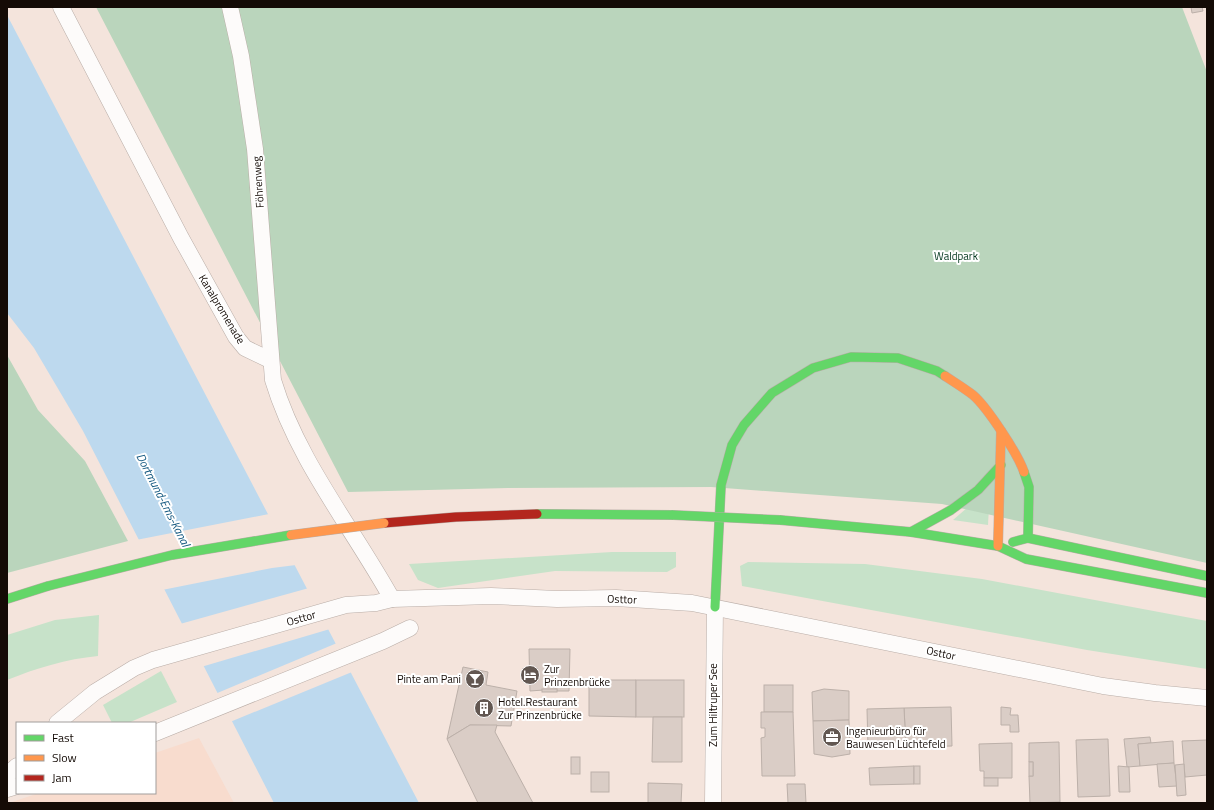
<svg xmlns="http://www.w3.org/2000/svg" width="1214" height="810" font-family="'Titillium Web',sans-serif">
<rect width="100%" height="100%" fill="#f4e4dc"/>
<path fill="#f8dcce" d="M199 738 234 803H9L39 793H155V753Z"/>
<g fill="#c7e2c9">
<path d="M990 488 988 525 953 520Z"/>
<path d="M612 552H676V567L667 572 555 571 438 588 418 580 409 564Z"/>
<path d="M748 562 865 564 982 579 1207 621V669L1087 650 742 586 740 566Z"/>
<path d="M99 615 98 656C66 659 37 668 7 680V635L55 620Z"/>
<path d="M161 671 177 702 128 723H112L103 705Z"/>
</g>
<g fill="#bad5bc">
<path d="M96 7H1182L1207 72V563L942 504 711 487 508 488 348 492Z"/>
<path d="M7 355 38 410 85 461 128 541 7 573Z"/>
</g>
<path fill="#bdd9ee" d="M7 15 419 803H274L83 431 34 348 7 313Z"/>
<g fill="#f4e4dc">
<path d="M269 514 296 565 272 568 162 590 136 540Z"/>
<path d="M309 588 330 629 201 667 180 624Z"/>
<path d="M337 643 352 672 230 722 215 694Z"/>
</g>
<g fill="#dacdc6" stroke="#bcb0a9">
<path d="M1191 7H1202L1203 11 1192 13Z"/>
<path d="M529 649H570L569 691H557V689L530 691Z"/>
<path d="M463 667 488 672 486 685 517 691 511 726 470 725 447 739Z"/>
<path d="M589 680H636V717L589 716Z"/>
<rect x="636" y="680" width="48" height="37"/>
<rect x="764" y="685" width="29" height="27"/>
<rect x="542" y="689" width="15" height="3"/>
<path d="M824 689 849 691V720L813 721 812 692Z"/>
<path d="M951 707 952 746 906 747 904 708Z"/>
<path d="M1001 707 1011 708 1010 715H1018L1019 732H1010V725H1001Z"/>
<path d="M904 708 906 747 868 748 867 709Z"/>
<path d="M761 712H793L795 776H762L761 738 765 737V728H761Z"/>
<path d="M653 717H682V762H652Z"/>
<path d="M849 720 850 754 832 757 814 754 813 721Z"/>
<path d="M470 725H497L495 732 533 803H478L447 739Z"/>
<path d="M1150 737 1151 743 1138 744 1140 766 1127 767 1124 739Z"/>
<path d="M1108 739 1110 796 1078 797 1076 740Z"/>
<path d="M1207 740V775L1185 777 1182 741Z"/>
<path d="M1173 741 1174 763 1140 766 1138 744Z"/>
<path d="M1059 742 1060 802 1030 803 1029 776H1033V762H1029V743Z"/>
<path d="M1012 743V778H984V771H980L979 744Z"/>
<rect x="571" y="757" width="9" height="17"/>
<rect x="1029" y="762" width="4" height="14"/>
<path d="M1174 763 1177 786 1159 787 1157 764Z"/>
<path d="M1184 764 1186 795 1177 796 1175 765Z"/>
<path d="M914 766V784L870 785 869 768Z"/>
<rect x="914" y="766" width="6" height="18"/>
<path d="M1118 766 1129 767 1130 792H1119Z"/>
<rect x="591" y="772" width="18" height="20"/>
<rect x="984" y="778" width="14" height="8"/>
<path d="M648 783 682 784 681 803H648Z"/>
<path d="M787 784H805L806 803H788Z"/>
</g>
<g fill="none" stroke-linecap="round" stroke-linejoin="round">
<defs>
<g id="street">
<path d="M61 7 181 238 236 337 245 348 270 360"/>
<path d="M230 7 241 56 255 149 273 380C297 460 352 527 392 599"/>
<path d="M57 723 95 692 134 668 153 660 346 605 376 603 392 599 491 596 557 599 616 598 692 603 1103 686 1155 693 1207 698"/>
<path d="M155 733 383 641 410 628"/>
<path d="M7 775 17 766"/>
<path d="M7 789 17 786"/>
<path d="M713 803 715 607"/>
</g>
<g id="fast">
<path d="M1024 472 1029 487 1028 538"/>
<path d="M537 514 673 515"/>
<path d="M780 520 911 532 998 546 1026 559 1207 593"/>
<path d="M911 532 951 510 978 490 1001 465"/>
<path d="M1013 542 1028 538 1207 576"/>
<path d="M7 599 48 586"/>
<path d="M715 607 721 485 732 445 744 425 772 393 813 368 851 357 898 358 937 371 945 376"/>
</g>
<g id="slow">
<path d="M945 376C954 382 964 388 973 395 987 407 1018 454 1024 472"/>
<path d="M998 546 1001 431"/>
</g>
<path id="jam" d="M384 523 456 517 537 514"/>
</defs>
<use href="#street" stroke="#b9ada7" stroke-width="17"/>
<use href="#fast" stroke="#b9ada7" stroke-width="10"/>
<use href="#slow" stroke="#b9ada7" stroke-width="10"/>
<use href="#jam" stroke="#b9ada7" stroke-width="10"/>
<use href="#street" stroke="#fdfbfa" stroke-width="16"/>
<use href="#fast" stroke="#63d668" stroke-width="9"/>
<use href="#slow" stroke="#ff974d" stroke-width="9"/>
<use href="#jam" stroke="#b3261e" stroke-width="9"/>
<defs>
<g id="fast-bridge">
<path d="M673 515 780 520"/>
<path d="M48 586 172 555 291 535"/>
</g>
<path id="slow-bridge" d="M291 535 384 523"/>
</defs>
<use href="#fast-bridge" stroke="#b9ada7" stroke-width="10" stroke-linecap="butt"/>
<use href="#slow-bridge" stroke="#b9ada7" stroke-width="10" stroke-linecap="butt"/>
<use href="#fast-bridge" stroke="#63d668" stroke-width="9"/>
<use href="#slow-bridge" stroke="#ff974d" stroke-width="9"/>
</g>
<defs>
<symbol id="hotel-disc" viewBox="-11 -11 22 22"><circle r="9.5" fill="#625751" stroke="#fff"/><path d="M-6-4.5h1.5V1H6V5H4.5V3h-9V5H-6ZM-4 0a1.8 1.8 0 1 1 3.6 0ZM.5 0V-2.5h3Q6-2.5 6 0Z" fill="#fff"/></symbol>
<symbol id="bar-disc" viewBox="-11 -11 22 22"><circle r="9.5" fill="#625751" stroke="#fff"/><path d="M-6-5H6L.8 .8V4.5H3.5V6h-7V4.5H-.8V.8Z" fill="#fff"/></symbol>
<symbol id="building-disc" viewBox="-11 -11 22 22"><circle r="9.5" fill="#625751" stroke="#fff"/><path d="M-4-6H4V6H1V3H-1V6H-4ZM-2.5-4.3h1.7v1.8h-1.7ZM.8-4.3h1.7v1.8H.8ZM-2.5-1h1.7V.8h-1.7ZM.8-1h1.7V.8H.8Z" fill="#fff"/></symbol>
<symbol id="office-disc" viewBox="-11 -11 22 22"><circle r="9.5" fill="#625751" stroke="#fff"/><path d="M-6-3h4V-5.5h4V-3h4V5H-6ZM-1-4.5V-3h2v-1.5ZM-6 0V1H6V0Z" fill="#fff"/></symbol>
</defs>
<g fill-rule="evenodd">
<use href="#hotel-disc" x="519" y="664" width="22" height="22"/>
<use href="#bar-disc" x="464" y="668" width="22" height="22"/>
<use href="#building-disc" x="473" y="697" width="22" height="22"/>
<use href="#office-disc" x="821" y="726" width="22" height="22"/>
</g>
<g text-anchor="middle" stroke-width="4" stroke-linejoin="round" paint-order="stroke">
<g font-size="11" fill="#140b06" stroke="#fff">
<text transform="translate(258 182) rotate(-94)" y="4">Föhrenweg</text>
<text transform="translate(222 309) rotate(59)" y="4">Kanalpromenade</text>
<text transform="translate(622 599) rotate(2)" y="4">Osttor</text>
<text transform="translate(301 618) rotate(-16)" y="4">Osttor</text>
<text transform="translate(941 653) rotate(12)" y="4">Osttor</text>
<text transform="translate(713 705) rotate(-90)" y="4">Zum Hiltruper See</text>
</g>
<g font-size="11" fill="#02361d" stroke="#fff">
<text x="956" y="260">Waldpark</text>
</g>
<g font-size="11" fill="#140b06" stroke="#fff" text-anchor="start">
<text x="544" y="673">Zur<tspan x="544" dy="13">Prinzenbrücke</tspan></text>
<text x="461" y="683" text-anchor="end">Pinte am Pani</text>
<text x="498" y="706">Hotel.Restaurant<tspan x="498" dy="13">Zur Prinzenbrücke</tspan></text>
<text x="846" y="735">Ingenieurbüro für<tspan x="846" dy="13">Bauwesen Lüchtefeld</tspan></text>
</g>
<g font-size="12" font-style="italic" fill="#155981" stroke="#fff">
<text transform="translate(163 500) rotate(63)" y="4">Dortmund-Ems-Kanal</text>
</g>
</g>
<rect width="1214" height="810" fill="none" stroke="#140b06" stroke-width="16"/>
<rect x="16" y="722" width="140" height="72" fill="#ffffff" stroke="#a19d9b"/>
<rect x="24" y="735" width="20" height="6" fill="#63d668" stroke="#a19d9b"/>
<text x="52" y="742" font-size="12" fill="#140b06">Fast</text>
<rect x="24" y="755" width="20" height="6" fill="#ff974d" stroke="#a19d9b"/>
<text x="52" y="762" font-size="12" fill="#140b06">Slow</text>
<rect x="24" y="775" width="20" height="6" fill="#b3261e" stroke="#a19d9b"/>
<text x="52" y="782" font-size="12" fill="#140b06">Jam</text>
</svg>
